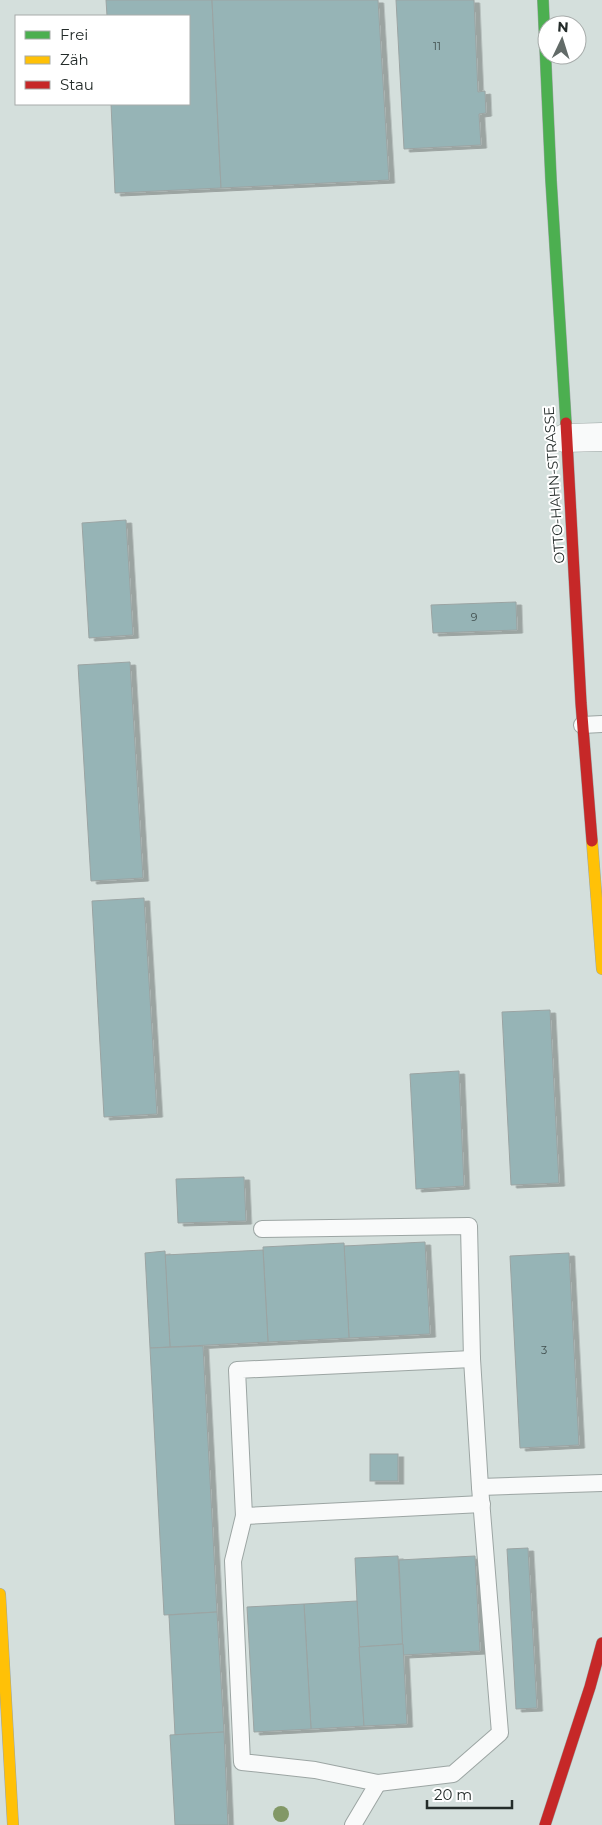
<svg xmlns="http://www.w3.org/2000/svg" width="602" height="1825" font-family="Montserrat,sans-serif">
<defs>
<filter id="shadow"><feDropShadow dx="5.5" dy="3" stdDeviation="0" flood-color="#0004"/></filter>
</defs>
<rect width="100%" height="100%" fill="#d4dfdc"/>
<g fill="#96b4b6" stroke="#9ba4a3" filter="url(#shadow)">
<path d="M106 0H212L221 188 115 193 111 104H189V16H107Z"/>
<path d="M212 0H378L389 180 221 188Z"/>
<path d="M396 0H474L478 92 485 91 486 113 479 114 481 145 404 149Z"/>
<path d="M126 520 133 635 89 638 82 523Z"/>
<path d="M516 602 517 630 433 633 431 605Z"/>
<path d="M130 662 143 878 91 881 78 665Z"/>
<path d="M144 898 157 1114 104 1117 92 901Z"/>
<path d="M550 1010 559 1183 511 1185 502 1012Z"/>
<path d="M459 1071 464 1186 416 1189 410 1074Z"/>
<path d="M244 1177 246 1221 178 1223 176 1179Z"/>
<path d="M425 1242 430 1334 349 1338 344 1246Z"/>
<path d="M344 1243 349 1338 268 1342 263 1247Z"/>
<path d="M263 1250 268 1342 170 1347 165 1255Z"/>
<path d="M165 1251 170 1347 150 1348 145 1253Z"/>
<path d="M569 1253 579 1445 520 1448 510 1256Z"/>
<path d="M203 1346 217 1612 164 1615 150 1348Z"/>
<rect x="370" y="1454" width="28" height="27"/>
<path d="M528 1548 537 1708 516 1709 507 1549Z"/>
<path d="M398 1556 403 1644 359 1647 355 1558Z"/>
<path d="M475 1556 480 1651 403 1655 399 1560Z"/>
<path d="M357 1601 364 1726 311 1729 304 1604Z"/>
<path d="M304 1604 311 1729 254 1732 247 1607Z"/>
<path d="M217 1612 224 1732 175 1735 169 1615Z"/>
<path d="M403 1644 407 1724 364 1726 359 1647Z"/>
<path d="M224 1732 228 1825H175L170 1735Z"/>
</g>
<g fill="none" stroke-linecap="round" stroke-linejoin="round">
<defs>
<g id="lane">
<path d="M582 725 602 724"/>
<path d="M262 1229 469 1226 472 1359 480 1487 602 1483"/>
<path d="M472 1359 237 1370 244 1516 482 1504"/>
<path d="M244 1516 233 1561 242 1762 315 1770 378 1783 453 1774 500 1733 480 1487"/>
<path d="M353 1825 378 1783"/>
</g>
<path id="street" d="M565 438 602 437"/>
<path id="fast" d="M543 0 551 180 566 423"/>
<g id="slow">
<path d="M592 841 602 969"/>
<path d="M0 1594 13 1825"/>
</g>
<g id="jam">
<path d="M566 423 581 703 592 841"/>
<path d="M545 1825 590 1687 602 1643"/>
</g>
</defs>
<use href="#lane" stroke="#9ca5a3" stroke-width="18"/>
<use href="#street" stroke="#9ca5a3" stroke-width="29"/>
<use href="#fast" stroke="#9ca5a3" stroke-width="12"/>
<use href="#slow" stroke="#9ca5a3" stroke-width="12"/>
<use href="#jam" stroke="#9ca5a3" stroke-width="12"/>
<use href="#lane" stroke="#f9fafa" stroke-width="16"/>
<use href="#street" stroke="#f9fafa" stroke-width="28"/>
<use href="#fast" stroke="#4caf50" stroke-width="11"/>
<use href="#slow" stroke="#ffc107" stroke-width="11"/>
<use href="#jam" stroke="#c62828" stroke-width="11"/>
</g>
<circle fill="#829866" cx="281" cy="1814" r="8"/>
<g text-anchor="middle" stroke-width="4" stroke-linejoin="round" paint-order="stroke">
<g font-size="11" fill="#404e4d">
<text x="437" y="50">11</text>
<text x="474" y="621">9</text>
<text x="544" y="1354">3</text>
</g>
<g font-size="14" fill="#242c2a" stroke="#fff">
<text transform="translate(554 485) rotate(-94)" y="5">OTTO-HAHN-STRASSE</text>
</g>
</g>
<rect x="15" y="15" width="175" height="90" fill="#ffffff" stroke="#a7abaa"/>
<rect x="25" y="31" width="25" height="8" fill="#4caf50" stroke="#a7abaa"/>
<text x="60" y="40" font-size="15" fill="#242c2a">Frei</text>
<rect x="25" y="56" width="25" height="8" fill="#ffc107" stroke="#a7abaa"/>
<text x="60" y="65" font-size="15" fill="#242c2a">Zäh</text>
<rect x="25" y="81" width="25" height="8" fill="#c62828" stroke="#a7abaa"/>
<text x="60" y="90" font-size="15" fill="#242c2a">Stau</text>
<g transform="translate(562 40) rotate(4)"><circle r="24" fill="#ffffff" stroke="#a7abaa"/>
<path d="M0-4L9 19L0 12L-9 19Z" fill="#626b68"/>
<text y="-8" font-size="14" font-weight="bold" text-anchor="middle" fill="#242c2a">N</text>
</g>
<path d="M427 1800v8h85v-8" fill="none" stroke="#242c2a" stroke-width="2.5"/>
<text x="434" y="1800" font-size="15" fill="#242c2a" stroke="#ffffff" stroke-width="4" paint-order="stroke">20 m</text>
</svg>
